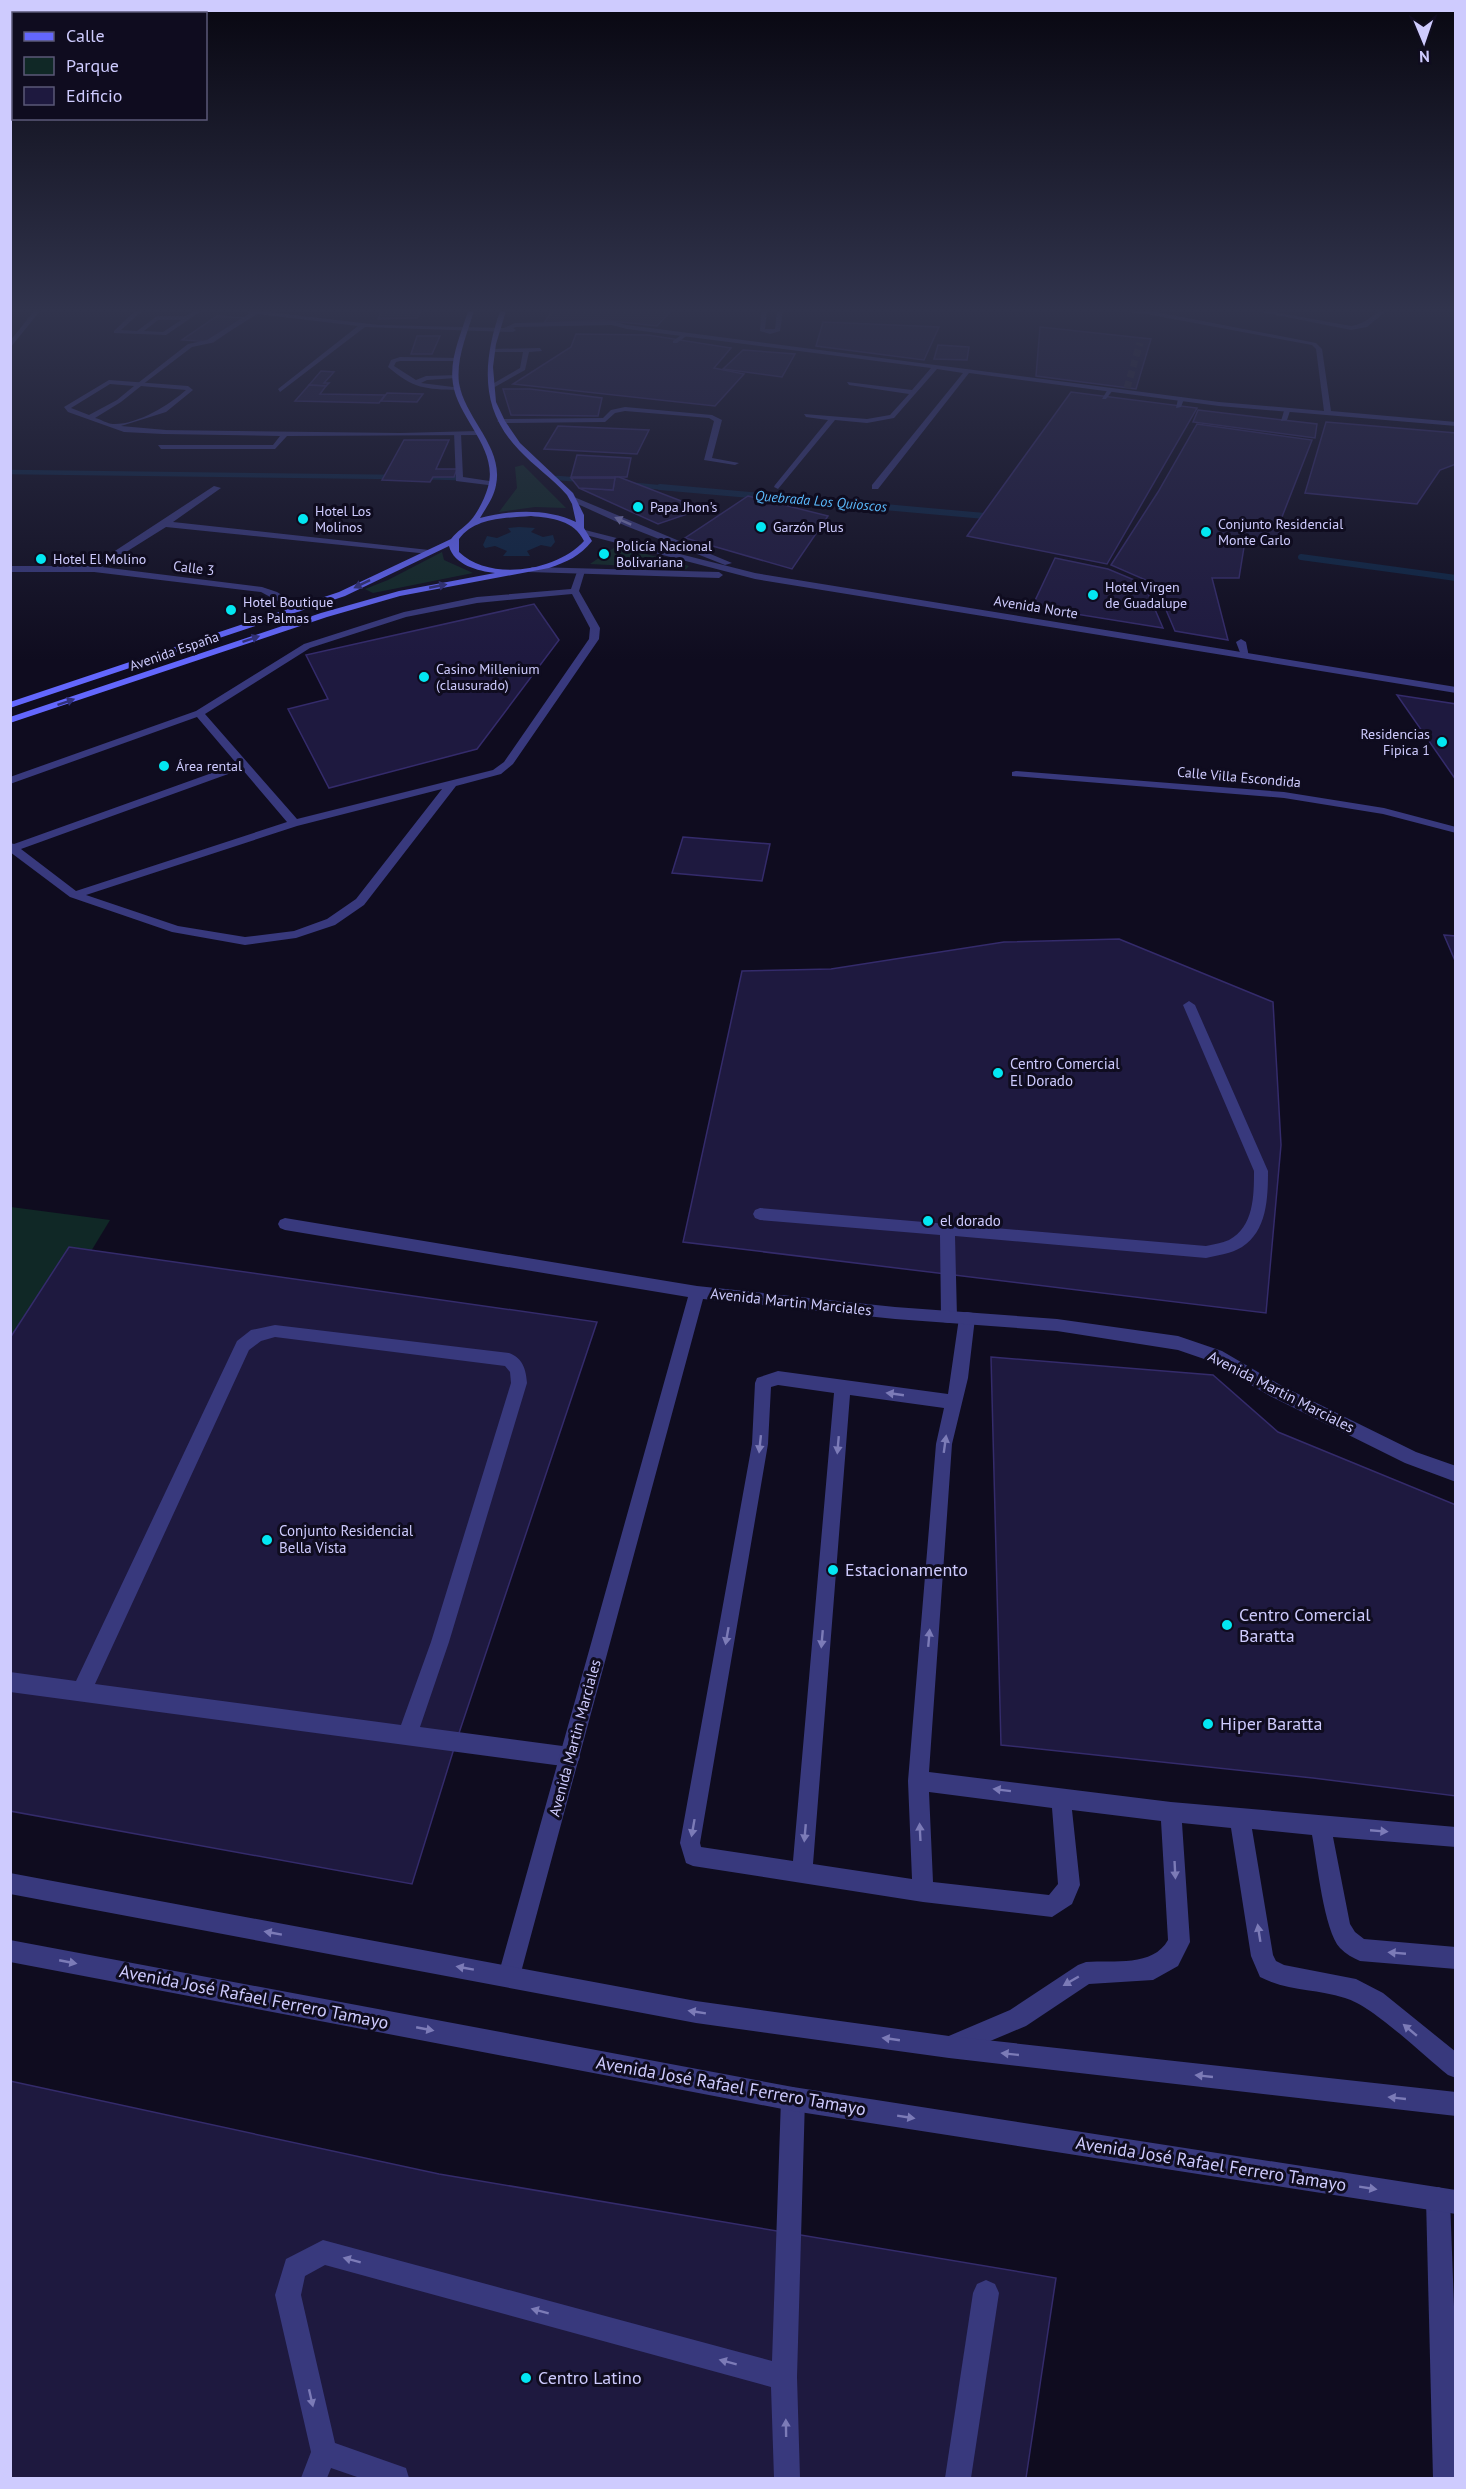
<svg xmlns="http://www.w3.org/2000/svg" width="1466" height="2489" font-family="'PT Sans',sans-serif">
<rect width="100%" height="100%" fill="#0f0c1f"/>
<g fill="#102826">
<path d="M523 465 566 508 535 507 499 512 517 488 515 467Z"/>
<path d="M621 543 646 554 689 566 686 569 590 564Z"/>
<path d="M442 552 444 560 473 573 373 593 365 589 388 580Z"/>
<path d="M11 1207 110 1220 11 1383Z"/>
</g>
<path fill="#0c2443" d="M519 527 535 528 531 532 543 537 553 535 555 542 551 547 541 545 527 551 530 556H503L507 551 495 546 485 548 483 545 487 536 497 538 511 532 508 528Z"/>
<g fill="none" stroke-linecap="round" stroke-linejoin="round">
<g stroke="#0c2443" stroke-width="4.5">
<path d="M10 472 397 477"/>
<path d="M419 477 456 478"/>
<path d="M557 478 583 480"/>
<path d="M626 484 677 489"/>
</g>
<g stroke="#0c2443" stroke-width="6">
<path d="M660 487 996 517"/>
<path d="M1301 557 1456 578"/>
</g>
</g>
<g fill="#1e193f" stroke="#342b6b" stroke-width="1.5">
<path d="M382 311H421L417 318 378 319Z"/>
<path d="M552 311H671L657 326 603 320 544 323Z"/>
<path d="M217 316 247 318 213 342 182 340Z"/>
<path d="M823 322 939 327 924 360 816 346Z"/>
<path d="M1040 327 1151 339 1136 389 1036 376Z"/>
<path d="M576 334 648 335 731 348 714 368 744 374 715 406 513 384 571 347Z"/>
<path d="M417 336H440L432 354H411Z"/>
<path d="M938 345 969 347 967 360 934 359Z"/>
<path d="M743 350 795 354 782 377 723 369Z"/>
<path d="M321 371 334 372 324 383H329L326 386 309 385Z"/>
<path d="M309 385 326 386 320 394 385 395 379 403 295 401Z"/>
<path d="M503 389H530L602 398 598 416 511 415Z"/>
<path d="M1071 392 1197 408 1107 564 967 536Z"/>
<path d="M387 393 423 394 417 402 381 401Z"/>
<path d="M1198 410 1317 424 1315 438 1193 422Z"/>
<path d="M1326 422 1456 433V464L1440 470 1417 504 1305 493Z"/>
<path d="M1197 424 1312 440 1280 522 1277 546 1245 541 1239 578H1212L1228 640 1175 631 1155 584 1111 565 1158 492Z"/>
<path d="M558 426 649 430 637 454 544 449Z"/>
<path d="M404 440H449L436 469H457L454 477H433L430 482 382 480Z"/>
<path d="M577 455 631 458 627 477H571Z"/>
<path d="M615 477H619L702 509 658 524 579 488 613 490Z"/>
<path d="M571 478H615L613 490 579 488Z"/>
<path d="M748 496 828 516 792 569 685 538Z"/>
<path d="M1055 558 1108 569 1144 584 1163 628 1032 607Z"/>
<path d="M534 604 559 640 477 749 329 788 288 709 328 699 306 655Z"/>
<path d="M1397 695 1456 704V780Z"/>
<path d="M683 837 770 844 762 881 672 873Z"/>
<path d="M1444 935 1456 936V963Z"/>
<path d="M1119 939 1273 1002 1281 1145 1266 1313 683 1242 742 971 831 969 1004 942Z"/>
<path d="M69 1247 597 1322 456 1742 412 1884 10 1811V1338Z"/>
<path d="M991 1357 1213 1375 1278 1432 1456 1505V1796L1313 1778 1001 1745Z"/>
<path d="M10 2081 439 2174 1056 2278 1026 2478H10Z"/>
</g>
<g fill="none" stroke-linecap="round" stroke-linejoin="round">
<path stroke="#2c2940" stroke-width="7" stroke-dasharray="7 4" stroke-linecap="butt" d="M1127 388 1140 343"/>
<g fill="#38397d" fill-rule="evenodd">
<path d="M135 311H142L121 330 137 331 157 316H186L194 311H201L166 335 114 333V331ZM158 320H181L163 332 144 331Z"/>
<path d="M684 333 689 334 677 343H673V341Z"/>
<path d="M540 348 542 351 529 352 525 370 493 388H489V386L520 368 523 352H493L491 349Z"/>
<path d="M400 357 459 358 457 361H400L396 362 394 366 416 380 426 376 458 375 456 378 427 380 421 383 461 388 458 390C425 389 414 389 388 367L391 360Z"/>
<path d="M109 380 188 386 193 390 166 412 121 426 166 430 163 434 124 432 68 412 64 407ZM110 384 134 386 117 400 89 415 71 408ZM141 386 186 390C169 405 137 425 113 424 108 424 100 419 95 418L121 402Z"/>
<path d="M1108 389 1113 390 1106 399H1102Z"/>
<path d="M1181 397 1184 399 1181 407 1176 408 1178 399Z"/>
<path d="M1287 409 1290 411 1287 420 1281 421 1284 411Z"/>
<path d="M454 432 461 434 463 477 496 482V486L456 481Z"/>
<path d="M578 569 585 571 579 591 600 628 599 639 513 764 501 774 456 786 364 905 335 925 296 938 245 945 172 932 70 897 10 852V843L14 844 237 764 197 717 10 784V777L196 711 304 644 404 612 477 597 571 589ZM572 594 590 628 589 639 504 762 493 770 297 819 205 714 310 648 406 617 477 603ZM242 769 287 822 76 891 21 849ZM442 789 356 899 327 919 294 931 245 937 178 926 86 895 297 826Z"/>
<path d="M1241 639 1246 642 1249 657 1241 655 1236 642Z"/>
<path d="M1189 1001 1195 1005 1268 1171C1268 1198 1267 1231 1242 1247 1231 1254 1218 1255 1206 1258L955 1236 957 1317 955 1322 949 1323 943 1322 941 1317 940 1235 760 1220 755 1218 753 1214 755 1210 760 1208 1206 1246C1214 1244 1222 1243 1229 1240 1254 1227 1254 1195 1254 1171L1183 1005Z"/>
<path d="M967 1312 973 1313 975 1318 968 1378 952 1444 929 1772 1171 1802 1456 1827V1847L1333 1837 1350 1924 1355 1932 1364 1939 1456 1947V1969L1360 1961C1353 1958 1346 1954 1340 1948 1324 1931 1317 1861 1312 1835L1252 1829 1273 1955 1276 1961 1284 1965 1356 1979 1383 1993 1456 2052V2078L1448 2075C1423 2055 1373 2006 1345 1998 1315 1988 1290 1992 1260 1977L1251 1956 1231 1828 1182 1823 1190 1942 1178 1966 1153 1980 1089 1984 1026 2026 952 2057 944 2054 941 2046 944 2038 1010 2010 1078 1965 1086 1962C1114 1960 1153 1967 1168 1940L1161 1821 1072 1810 1080 1885 1072 1904 1052 1917 923 1902 693 1866 686 1863 680 1843 752 1444 755 1383 757 1378 778 1371 948 1394 959 1318 961 1313ZM778 1385 834 1393 793 1861 701 1847 700 1843 768 1444 771 1387ZM850 1395 944 1408 936 1444 908 1781 912 1879 813 1864ZM929 1792 1052 1808 1058 1884 1049 1895 933 1882Z"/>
<path d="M275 1325 509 1353C523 1358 526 1370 527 1383L449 1642 420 1727 570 1747 577 1750 580 1757 577 1764 570 1767 10 1692V1672L76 1681 237 1341 251 1330ZM275 1337 505 1366 510 1372 511 1383 431 1642 401 1725 95 1684 249 1350 261 1341Z"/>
<path d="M793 2087 801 2091 805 2099 797 2377 800 2478H774L771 2387 325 2265 305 2276 301 2295 335 2443 406 2468 409 2478H360L331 2468 327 2478H301L311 2452 275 2295 286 2259 323 2240 772 2361 781 2099 785 2091Z"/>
<path d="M986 2280 995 2284 999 2293 971 2478H945L973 2293 977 2284Z"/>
</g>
<g fill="#38397d" fill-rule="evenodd">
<path d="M34 311H40L10 348V341Z"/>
<path d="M241 311H260L379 325 504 328 515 323 612 321 627 325 1219 402 1324 411 1316 349 1312 345 1146 314 1120 311H1151L1316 343 1322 349 1331 411 1456 422V426L1219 406 969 373 878 489H872V485L963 373 937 369 894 418 867 423 835 420 778 489 774 487 775 485 828 420 806 417 804 414 867 419 890 415 909 394 849 385 847 382 912 390 931 368 627 329 612 325 516 327 513 328 516 330 513 332 365 327 280 392 278 389 358 326 257 314 211 343 192 347 142 385H138V383L188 344 207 340 250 313Z"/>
<path d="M761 311H767L765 329H775L777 311H783L780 331 770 334 760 331Z"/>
<path d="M1256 311H1269L1351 326C1368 324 1373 311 1386 311L1367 327 1351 330Z"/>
<path d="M625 407 712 415 722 420 712 458 739 463 735 465 704 460 714 421 709 418 625 411 615 413 605 422 501 423 497 421 501 419 603 418 611 410Z"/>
<path d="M160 430 400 433 479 431 483 433 479 435 287 436 275 449H161L158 445H273L280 436 163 434Z"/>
<path d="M214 486 221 488 173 522 429 550 433 552 429 554 166 527 102 567 262 587 277 592 301 607V611L298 612 261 592 94 572H10V566H92Z"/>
<path d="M574 497 732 563 725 565 626 526 571 501 570 499Z"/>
<path d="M585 530 755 573 1456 687V693L755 579 582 534V530Z"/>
<path d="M532 567 719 572 723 575 719 578 529 572 528 570Z"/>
<path d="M1016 771 1284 792 1384 808 1456 827V833L1383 814 1284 798 1012 776V772Z"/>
<path d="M285 1218 697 1286 895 1307 1057 1319 1178 1336 1222 1351 1282 1386 1416 1452 1456 1466V1482L1405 1463 1270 1396 1210 1361 1178 1350 1057 1331 895 1319 703 1299 520 1976 517 1984 509 1987 501 1984 498 1976 688 1297 285 1230 280 1228 278 1224 280 1220Z"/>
<path d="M1438 2187 1447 2190 1450 2199 1456 2360V2478H1433L1426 2199 1429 2190Z"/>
</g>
<g fill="#38397d" fill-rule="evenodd">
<path d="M10 1873 696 2001 949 2036 1456 2092V2116L949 2058 696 2023 10 1894Z"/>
<path d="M10 1940 793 2087 1456 2190V2214L793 2111 10 1962Z"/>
</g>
<path fill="#6367fd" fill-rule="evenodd" d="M468 311H474C467 334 456 359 459 383 465 419 504 447 496 485 494 497 486 508 480 518 510 510 547 508 576 522L572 504 567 495C552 478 534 466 519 450 479 409 483 361 500 311H506L496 344 493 367 496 402 505 421 520 443 573 493 584 515V528L592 541C580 556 567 562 549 568L400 596 327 617 10 723V717L321 613 399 591 495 573C478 571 454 565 449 546L345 596 10 708V702L339 592 451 539C457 531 465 527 471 520 478 512 485 498 488 487 499 449 458 419 453 384 449 359 461 334 468 311ZM531 516C552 518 574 520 584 541 557 571 490 582 459 552V539C475 517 506 518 531 516Z"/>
</g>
<defs><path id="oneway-solid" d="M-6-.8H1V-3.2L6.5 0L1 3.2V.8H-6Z" transform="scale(1.5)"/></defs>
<g fill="#7c7bb7">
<use href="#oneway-solid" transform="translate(623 521) rotate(-156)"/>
<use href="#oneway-solid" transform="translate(895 1394) rotate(-172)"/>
<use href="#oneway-solid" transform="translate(760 1444) rotate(96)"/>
<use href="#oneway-solid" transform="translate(945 1444) rotate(-82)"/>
<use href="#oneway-solid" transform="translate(838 1445) rotate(95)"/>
<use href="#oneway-solid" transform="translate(727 1636) rotate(100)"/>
<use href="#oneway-solid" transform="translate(929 1638) rotate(-85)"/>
<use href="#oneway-solid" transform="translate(822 1639) rotate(95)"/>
<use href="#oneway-solid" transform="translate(1002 1790) rotate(-173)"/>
<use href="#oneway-solid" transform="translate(693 1828) rotate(100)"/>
<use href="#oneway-solid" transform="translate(1379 1831) rotate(5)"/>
<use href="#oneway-solid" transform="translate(920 1832) rotate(-93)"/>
<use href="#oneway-solid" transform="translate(805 1833) rotate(95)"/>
<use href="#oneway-solid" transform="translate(1175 1870) rotate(87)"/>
<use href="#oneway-solid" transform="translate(273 1933) rotate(-170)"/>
<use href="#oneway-solid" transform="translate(1259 1933) rotate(-99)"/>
<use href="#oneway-solid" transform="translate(1397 1953) rotate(-175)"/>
<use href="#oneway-solid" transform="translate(68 1962) rotate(11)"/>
<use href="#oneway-solid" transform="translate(465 1968) rotate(-170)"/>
<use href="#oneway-solid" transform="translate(1071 1981) rotate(150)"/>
<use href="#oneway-solid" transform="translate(697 2012) rotate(-171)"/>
<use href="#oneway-solid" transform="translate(425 2029) rotate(11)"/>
<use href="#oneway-solid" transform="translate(1410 2030) rotate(-140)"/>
<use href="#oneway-solid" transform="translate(891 2039) rotate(-172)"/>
<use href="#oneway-solid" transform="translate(1010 2054) rotate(-174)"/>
<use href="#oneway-solid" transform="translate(1204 2076) rotate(-174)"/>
<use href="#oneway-solid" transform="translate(1397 2098) rotate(-174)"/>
<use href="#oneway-solid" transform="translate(906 2117) rotate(9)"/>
<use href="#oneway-solid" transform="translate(1368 2188) rotate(9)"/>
<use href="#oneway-solid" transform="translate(352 2260) rotate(-165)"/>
<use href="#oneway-solid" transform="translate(540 2311) rotate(-165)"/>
<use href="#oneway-solid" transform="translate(728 2362) rotate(-165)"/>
<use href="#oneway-solid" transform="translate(311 2398) rotate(77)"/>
<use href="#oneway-solid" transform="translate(786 2428) rotate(-91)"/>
</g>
<g fill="#313078">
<use href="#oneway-solid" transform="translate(362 584) rotate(154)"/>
<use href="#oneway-solid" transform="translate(438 586) rotate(-11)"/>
<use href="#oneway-solid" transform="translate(251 639) rotate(-19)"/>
<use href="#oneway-solid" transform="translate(66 702) rotate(-19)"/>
</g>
<linearGradient id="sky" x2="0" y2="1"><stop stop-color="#080711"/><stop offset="0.47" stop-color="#31344d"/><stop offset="1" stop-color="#31344d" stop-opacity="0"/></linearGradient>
<rect width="1466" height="660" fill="url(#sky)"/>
<g fill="#03e7f2" stroke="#0f0c1f" stroke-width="2">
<circle cx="638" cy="507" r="6"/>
<circle cx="303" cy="519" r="6"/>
<circle cx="761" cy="527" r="6"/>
<circle cx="1206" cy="532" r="6"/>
<circle cx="604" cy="554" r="6"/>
<circle cx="41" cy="559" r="6"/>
<circle cx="1093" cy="595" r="6"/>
<circle cx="231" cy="610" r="6"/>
<circle cx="424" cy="677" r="6"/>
<circle cx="1442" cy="742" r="6"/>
<circle cx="164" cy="766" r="6"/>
<circle cx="998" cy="1073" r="6"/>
<circle cx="928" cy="1221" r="6"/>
<circle cx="267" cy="1540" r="6"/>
<circle cx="833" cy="1570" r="6"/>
<circle cx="1227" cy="1625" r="6"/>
<circle cx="1208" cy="1724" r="6"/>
<circle cx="526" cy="2378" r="6"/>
</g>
<g text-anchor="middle" stroke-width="6" stroke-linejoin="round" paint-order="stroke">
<g font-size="14" font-style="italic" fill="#5abafd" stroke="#0f0c1f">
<text transform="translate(821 501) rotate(5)" y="5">Quebrada Los Quioscos</text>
</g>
<g font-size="14" fill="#cecbfe" stroke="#0f0c1f" text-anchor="start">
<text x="650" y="512">Papa Jhon's</text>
<text x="315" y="516">Hotel Los<tspan x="315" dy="16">Molinos</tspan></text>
<text x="1218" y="529">Conjunto Residencial<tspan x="1218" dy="16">Monte Carlo</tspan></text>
<text x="773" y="532">Garzón Plus</text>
<text x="616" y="551">Policía Nacional<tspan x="616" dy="16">Bolivariana</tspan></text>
<text x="53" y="564">Hotel El Molino</text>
<text x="1105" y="592">Hotel Virgen<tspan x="1105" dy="16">de Guadalupe</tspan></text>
<text x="243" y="607">Hotel Boutique<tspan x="243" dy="16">Las Palmas</tspan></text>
<text x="436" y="674">Casino Millenium<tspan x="436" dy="16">(clausurado)</tspan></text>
<text x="1430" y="739" text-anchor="end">Residencias<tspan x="1430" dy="16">Fipica 1</tspan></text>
<text x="176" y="771">Área rental</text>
</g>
<g font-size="14" fill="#cecbfe" stroke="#0f0c1f">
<text transform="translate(194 568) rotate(7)" y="5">Calle 3</text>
<text transform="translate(1036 607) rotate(9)" y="5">Avenida Norte</text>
<text transform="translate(174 651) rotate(-19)" y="5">Avenida España</text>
<text transform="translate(1239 777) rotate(5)" y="5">Calle Villa Escondida</text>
</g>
<g font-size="15" fill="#cecbfe" stroke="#0f0c1f" text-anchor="start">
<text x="1010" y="1069">Centro Comercial<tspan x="1010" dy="17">El Dorado</tspan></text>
<text x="940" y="1226">el dorado</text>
<text x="279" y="1536">Conjunto Residencial<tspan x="279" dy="17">Bella Vista</tspan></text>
</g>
<g font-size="15" fill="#cecbfe" stroke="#0f0c1f">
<text transform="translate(791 1302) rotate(6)" y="5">Avenida Martin Marciales</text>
<text transform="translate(1281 1392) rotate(27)" y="5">Avenida Martin Marciales</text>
<text transform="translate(575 1738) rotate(-75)" y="5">Avenida Martin Marciales</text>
</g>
<g font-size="18" fill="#cecbfe" stroke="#0f0c1f" text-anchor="start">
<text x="845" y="1576">Estacionamento</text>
<text x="1239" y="1621">Centro Comercial<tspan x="1239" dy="21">Baratta</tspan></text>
<text x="1220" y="1730">Hiper Baratta</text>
<text x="538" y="2384">Centro Latino</text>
</g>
<g font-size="18" fill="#cecbfe" stroke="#0f0c1f">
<text transform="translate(254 1997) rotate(11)" y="6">Avenida José Rafael Ferrero Tamayo</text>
<text transform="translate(731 2086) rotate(10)" y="6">Avenida José Rafael Ferrero Tamayo</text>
<text transform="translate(1211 2164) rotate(9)" y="6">Avenida José Rafael Ferrero Tamayo</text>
</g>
</g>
<rect width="1466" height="2489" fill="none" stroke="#cecbfe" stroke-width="24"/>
<rect x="12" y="12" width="195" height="108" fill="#0f0c1f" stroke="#5b5878" stroke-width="1.5"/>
<rect x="24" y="32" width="30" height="9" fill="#6367fd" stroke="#5b5878" stroke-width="1.5"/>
<text x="66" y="42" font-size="18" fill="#cecbfe">Calle</text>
<rect x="24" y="57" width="30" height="18" fill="#102826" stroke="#5b5878" stroke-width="1.5"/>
<text x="66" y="72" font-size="18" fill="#cecbfe">Parque</text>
<rect x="24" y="87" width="30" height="18" fill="#1e193f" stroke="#5b5878" stroke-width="1.5"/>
<text x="66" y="102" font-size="18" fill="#cecbfe">Edificio</text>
<g transform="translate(1424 42) rotate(178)" stroke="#0f0c1f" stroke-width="4.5" paint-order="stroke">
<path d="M0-4.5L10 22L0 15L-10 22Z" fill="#cecbfe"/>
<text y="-9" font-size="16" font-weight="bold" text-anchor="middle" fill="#cecbfe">N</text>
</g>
</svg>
